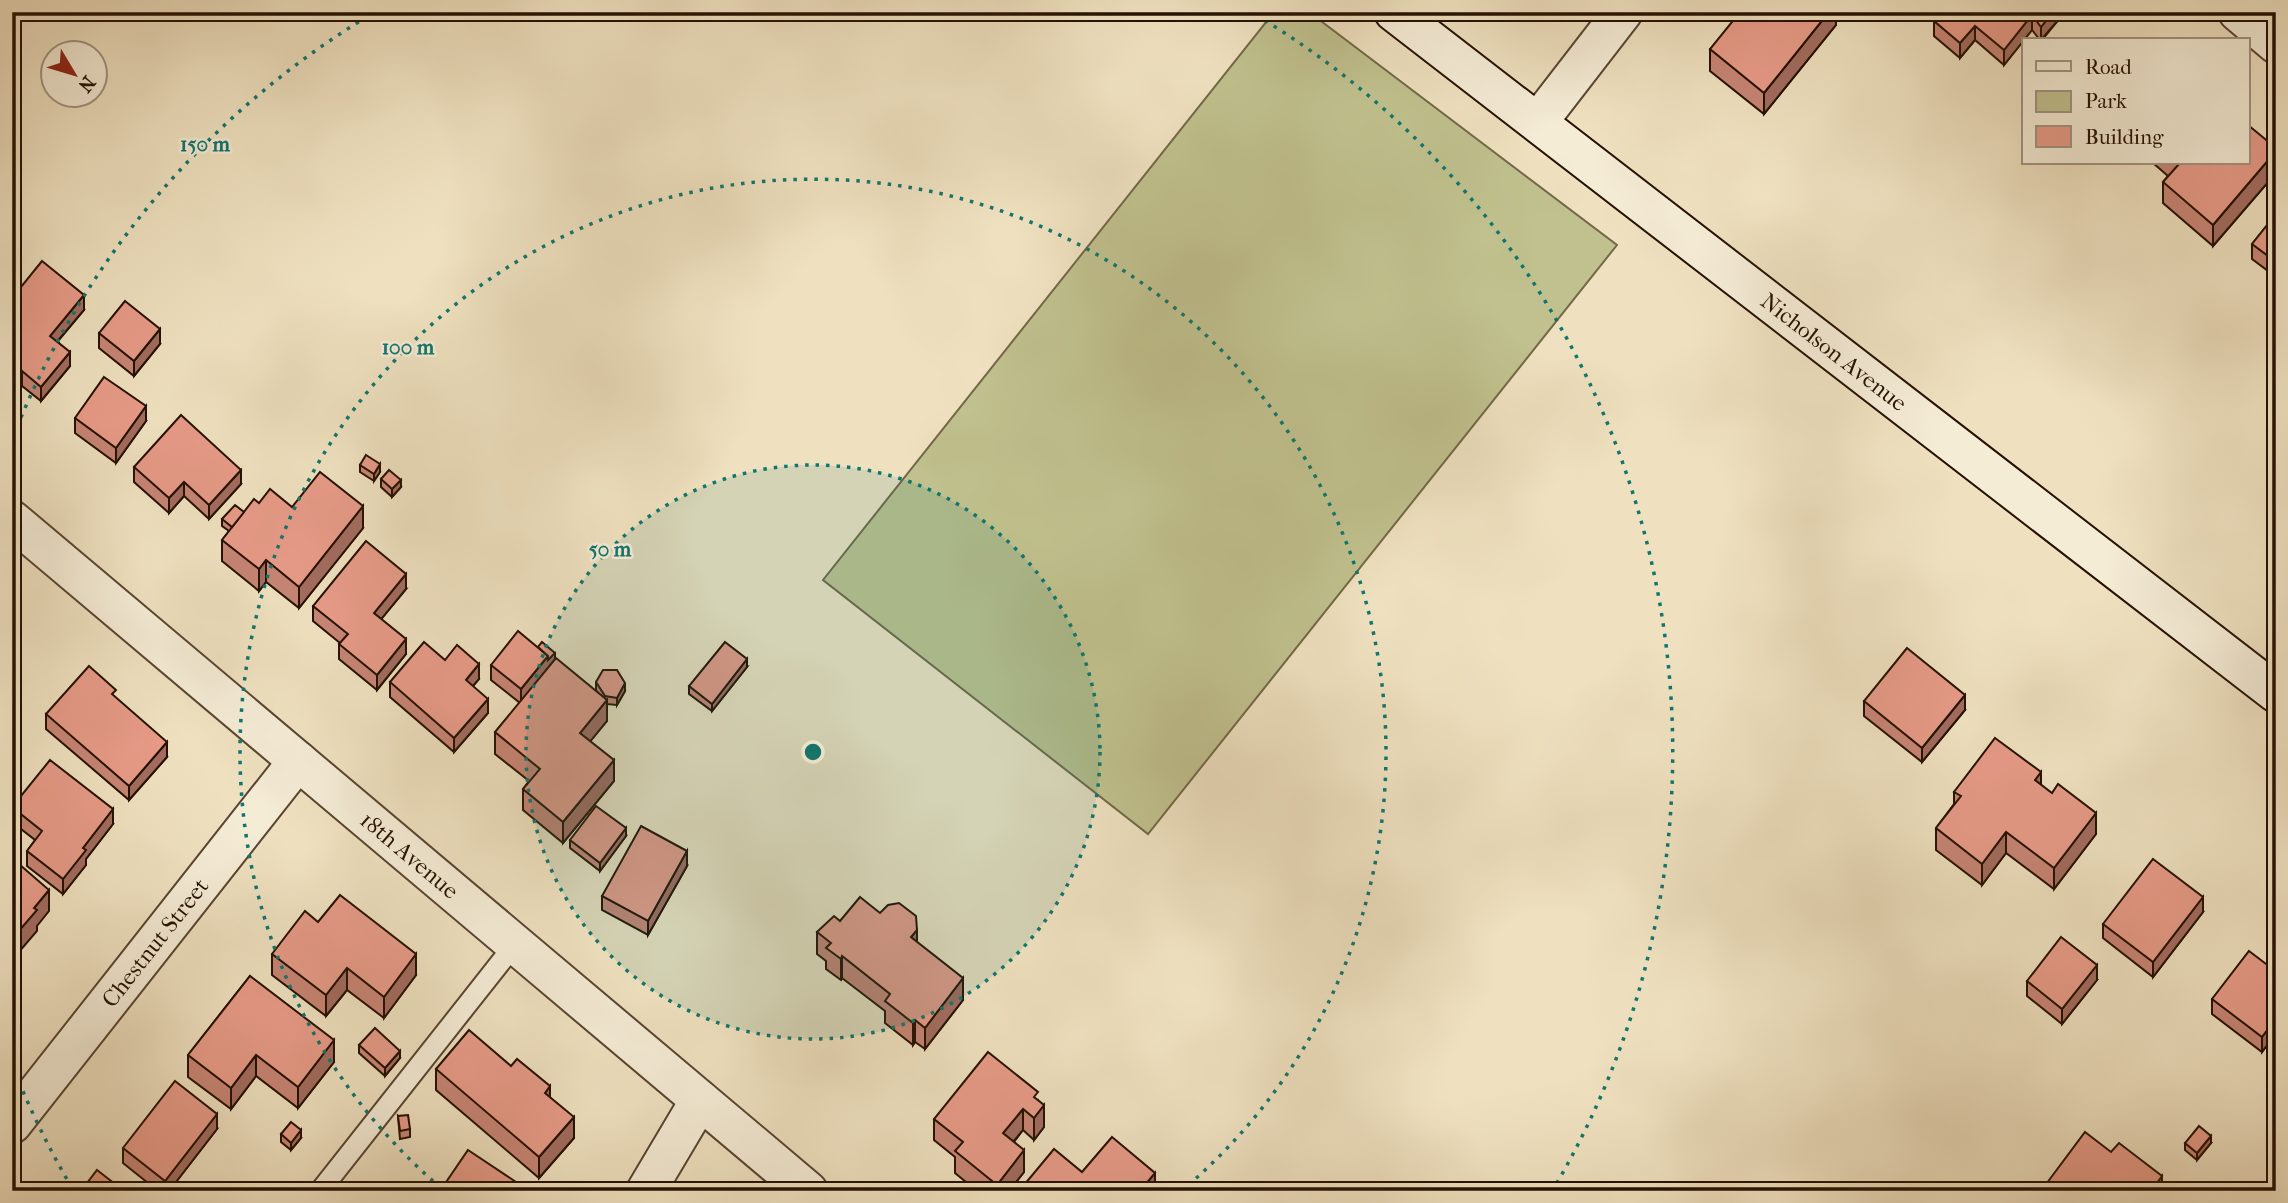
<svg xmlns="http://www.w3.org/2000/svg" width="2288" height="1203" font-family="'IM FELL French Canon',serif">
<rect width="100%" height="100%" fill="#efe1c0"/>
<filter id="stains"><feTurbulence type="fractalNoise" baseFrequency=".00286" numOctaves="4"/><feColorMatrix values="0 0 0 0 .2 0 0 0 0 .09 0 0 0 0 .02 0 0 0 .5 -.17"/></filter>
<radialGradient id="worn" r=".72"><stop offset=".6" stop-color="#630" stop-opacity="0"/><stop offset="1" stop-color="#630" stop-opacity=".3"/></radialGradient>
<path fill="#c0c18e" stroke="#726848" stroke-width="2" d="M1274 12H1309L1617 245 1148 834 823 580Z"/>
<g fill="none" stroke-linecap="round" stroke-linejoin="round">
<defs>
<path id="service" d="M320 1191 515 944"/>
<g id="minor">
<path d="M2238 12 2276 44"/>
<path d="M1538 122 1623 12"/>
<path id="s1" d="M12 520 808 1191"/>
<path id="s2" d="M12 1124 298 761"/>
<path d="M646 1191 700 1100"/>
</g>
<g id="secondary">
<path id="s3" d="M1394 12 2276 693"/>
</g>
</defs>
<use href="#service" stroke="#584431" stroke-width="23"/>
<use href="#minor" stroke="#584431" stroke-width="42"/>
<use href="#secondary" stroke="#251001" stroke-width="42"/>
<use href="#service" stroke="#f5ecd6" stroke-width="19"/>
<use href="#minor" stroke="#f5ecd6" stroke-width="38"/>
<use href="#secondary" stroke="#f5ecd6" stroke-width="38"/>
</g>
<g fill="#c78575" stroke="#251001" stroke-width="2">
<path d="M1836 12V25L1764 114 1710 71V49Z"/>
<path d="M1941 12H2065L2042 40H2040L2032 30 2004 65 1975 40 1960 58 1934 36V21Z"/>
<path d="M2276 148V173L2213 246 2163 203V182L2168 176 2153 163H2248Z"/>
<path d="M2276 214V277L2252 259V244Z"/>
<path d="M12 298 84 310 58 341 70 366 41 401 22 386 20 389 12 382Z"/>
<path d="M99 333 160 344 134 376 99 348Z"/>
<path d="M75 418 146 421 116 463 75 433Z"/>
<path d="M360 465 380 472 374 481 360 472Z"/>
<path d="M134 467 241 484 209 519 184 496 169 513 134 482Z"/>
<path d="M381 479 401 487 392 497 381 487Z"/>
<path d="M259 503 292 507 363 528 299 608 266 582 259 591 222 561V540L229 531 222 526V519L244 512Z"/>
<path d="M406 589 381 619 406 654 377 690 339 659V644L340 643 313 621V606Z"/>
<path d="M445 660 479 679 473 686 488 713 454 752 390 697V682Z"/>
<path d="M555 660 599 694 596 690V682L625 691 617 705 607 704V721L590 741 614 781 563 843 523 810V789L529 781 495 754V732L520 703 491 680V665Z"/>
<path d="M747 667 712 711 689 694V686Z"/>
<path d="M1864 701 1965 710 1922 762 1864 716Z"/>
<path d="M46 714 167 757 129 800 46 729Z"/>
<path d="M2041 785 2096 834 2054 889 2006 853 1982 885 1936 850V828L1954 804V792Z"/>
<path d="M12 807 113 824 86 859V865L63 894 27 866V851L35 840 12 822Z"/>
<path d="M626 836 600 871 570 848V840Z"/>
<path d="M687 866 648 935 602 910V896Z"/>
<path d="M2203 912 2153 977 2103 938V924Z"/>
<path d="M840 921 917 942 963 1000 925 1049 915 1042 913 1045 885 1023V1011L842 978 841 980 826 969V961L817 954V932Z"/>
<path d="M318 922 416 975 384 1018 347 990 326 1016 272 975V954Z"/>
<path d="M2276 968V1033L2262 1052 2212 1014V999L2274 970Z"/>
<path d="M250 976 334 1062 298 1108 256 1076 231 1109 188 1077V1055Z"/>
<path d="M2097 980 2062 1024 2027 996V981Z"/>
<path d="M359 1045 400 1058 385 1076 359 1053Z"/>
<path d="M436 1069 550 1097 574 1138 539 1178 436 1090Z"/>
<path d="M1038 1100 1044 1127 1034 1140 1023 1130 1014 1142 1024 1172 1009 1191H977L955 1173V1157L934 1140V1119Z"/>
<path d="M398 1116 410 1129V1137L400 1139Z"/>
<path d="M217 1129 169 1191H158L123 1163V1148Z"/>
<path d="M281 1134 301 1138 291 1150 281 1142Z"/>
<path d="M2185 1143H2211L2197 1160 2185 1150Z"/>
</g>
<g fill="#a26c5f" stroke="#251001" stroke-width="2">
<path d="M1829 12H1836V25L1764 114V93Z"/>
<path d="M2053 12H2065L2041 40V27Z"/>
<path d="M2032 15V30L2004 65V50Z"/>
<path d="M1975 26V40L1960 58V43Z"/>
<path d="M2276 151V173L2213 246V225Z"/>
<path d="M84 295V310L50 350V336Z"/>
<path d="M160 329V344L134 376V361Z"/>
<path d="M70 352V366L41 401V387Z"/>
<path d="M22 371V386L20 389V374Z"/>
<path d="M146 406V421L116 463V448Z"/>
<path d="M380 464V472L374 481V474Z"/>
<path d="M241 470V484L209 519V505Z"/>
<path d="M401 480V487L392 497V489Z"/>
<path d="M184 482V496L169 513V498Z"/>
<path d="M363 506V528L299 608V587Z"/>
<path d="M266 560V582L259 591V569Z"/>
<path d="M406 574V589L374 628V613Z"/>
<path d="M406 639V654L377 690V675Z"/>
<path d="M555 653V660L521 704V689L548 656Z"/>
<path d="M747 659V667L712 711V704Z"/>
<path d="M479 664V679L466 694V680Z"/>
<path d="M625 683V691L617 705V698Z"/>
<path d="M1965 695V710L1922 762V748Z"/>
<path d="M488 699V713L454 752V738Z"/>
<path d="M607 700V721L580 754V733Z"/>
<path d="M167 742V757L129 800V786Z"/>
<path d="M614 760V781L563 843V822Z"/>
<path d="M2041 772V794L2035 780Z"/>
<path d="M113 809V824L86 859V865L63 894V879L83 848Z"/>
<path d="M2096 813V834L2054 889V868Z"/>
<path d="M626 828V836L600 871V863Z"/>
<path d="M2006 832V853L1982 885V864Z"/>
<path d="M687 851V866L648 935V921Z"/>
<path d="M49 890V911L37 926V931L12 960V939L34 908Z"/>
<path d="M2203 897V912L2153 977V962Z"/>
<path d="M917 930V952L911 937Z"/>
<path d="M416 954V975L384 1018V997Z"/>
<path d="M842 956V978L841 980V959Z"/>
<path d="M2097 965V980L2062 1024V1009Z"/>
<path d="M347 968V990L326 1016V995Z"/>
<path d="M963 978V1000L925 1049V1028Z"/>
<path d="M2276 1018V1033L2262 1052V1037Z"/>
<path d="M915 1020V1042L913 1045V1023Z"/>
<path d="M334 1040V1062L298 1108V1087Z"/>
<path d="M400 1051V1058L385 1076V1068Z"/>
<path d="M256 1055V1076L231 1109V1088Z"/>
<path d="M550 1086V1108L545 1093Z"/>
<path d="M1044 1105V1127L1034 1140V1118Z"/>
<path d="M1023 1109V1130L1003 1154V1133Z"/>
<path d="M217 1114V1129L169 1191H165V1181Z"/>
<path d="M574 1117V1138L539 1178V1157Z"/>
<path d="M301 1130V1138L291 1150V1143Z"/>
<path d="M2211 1136V1143L2197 1160V1153Z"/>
<path d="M1024 1150V1172L1009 1191H997V1185Z"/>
<path d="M1155 1173V1191H1140Z"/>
<path d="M2162 1176V1191H2151Z"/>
</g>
<g fill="#e79b88" stroke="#251001" stroke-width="2">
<path d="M1740 12H1829L1764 93 1710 49Z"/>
<path d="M1941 12H2053L2041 27 2032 15 2004 50 1975 26 1960 43 1934 21Z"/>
<path d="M2248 125 2276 148V151L2213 225 2163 182 2179 164 2178 163H2248Z"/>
<path d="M2276 214V262L2252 244Z"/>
<path d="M42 261 84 295 50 336 70 352 41 387 22 371 20 374 12 368V298Z"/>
<path d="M125 301 160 329 134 361 99 333Z"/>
<path d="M104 377 146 406 116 448 75 418Z"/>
<path d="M181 415 241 470 209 505 184 482 169 498 134 467Z"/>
<path d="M366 455 380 464 374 474 360 465Z"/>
<path d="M389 470 401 480 392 489 381 479Z"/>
<path d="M320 472 363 506 299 587 266 560 259 569 222 540 254 499 259 503 270 489 292 507Z"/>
<path d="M235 505 244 512 232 527 222 519Z"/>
<path d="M366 541 406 574 374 613 406 639 377 675 339 644 348 634 313 606Z"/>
<path d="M518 631 548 656 521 689 491 665Z"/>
<path d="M424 642 445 660 457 645 479 664 466 680 488 699 454 738 390 682Z"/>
<path d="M542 642 555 653 548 660V656L538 647Z"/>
<path d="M725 642 747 659 712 704 689 686Z"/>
<path d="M1907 648 1965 695 1922 748 1864 701Z"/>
<path d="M556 658 607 700 580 733 614 760 563 822 523 789 540 769 495 732Z"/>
<path d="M89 666 116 690 112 694 167 742 129 786 46 714Z"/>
<path d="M603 670H617L625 683 617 698 605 696 596 682Z"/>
<path d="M1995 738 2041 772 2035 780 2052 793 2058 784 2096 813 2054 868 2006 832 1982 864 1936 828 1961 796 1954 792Z"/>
<path d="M50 760 113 809 83 848 86 850 63 879 27 851 42 831 12 807Z"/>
<path d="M596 806 626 828 600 863 570 840Z"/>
<path d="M641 826 687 851 648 921 602 896Z"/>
<path d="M12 858 49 890 34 908 37 910 12 939Z"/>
<path d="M2153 859 2203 897 2153 962 2103 924Z"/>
<path d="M340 895 416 954 384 997 347 968 326 995 272 954 305 911 318 922Z"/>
<path d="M860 897 880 913 888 905 899 903 916 916 917 930 911 937 963 978 925 1028 915 1020 913 1023 885 1001 890 994 842 956 841 959 826 948 831 943 817 932 834 916 840 921Z"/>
<path d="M2061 937 2097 965 2062 1009 2027 981Z"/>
<path d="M2249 951 2274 970 2276 968V1018L2262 1037 2212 999Z"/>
<path d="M250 976 334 1040 298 1087 256 1055 231 1088 188 1055Z"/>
<path d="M375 1028 400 1051 385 1068 359 1045Z"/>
<path d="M469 1030 511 1066 517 1059 550 1086 545 1093 574 1117 539 1157 436 1069Z"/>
<path d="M988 1052 1038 1092 1034 1097 1044 1105 1034 1118 1023 1109 1003 1133 1024 1150 997 1185 955 1151 963 1142 934 1119Z"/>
<path d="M175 1081 217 1114 165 1181 123 1148Z"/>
<path d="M408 1115 410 1129 400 1131 398 1116Z"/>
<path d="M291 1122 301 1130 291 1143 281 1134Z"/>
<path d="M2199 1126 2211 1136 2197 1153 2185 1143Z"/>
<path d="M2085 1132 2111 1152 2119 1143 2162 1176 2151 1191H2041Z"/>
<path d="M1112 1137 1155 1173 1140 1191H1019L1054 1149 1082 1172Z"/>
<path d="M468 1150 519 1184 515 1191H440Z"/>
<path d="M97 1170 124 1191H81Z"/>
</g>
<circle cx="813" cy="752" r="287" fill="#0f766e" fill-opacity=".12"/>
<g fill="none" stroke="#0f766e" stroke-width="3.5" stroke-dasharray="3.5 7">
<circle cx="813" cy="752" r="287"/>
<path d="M441 1188A573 573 0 1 1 1185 1188"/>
<path d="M72 1188A860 860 0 0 1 13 1067M13 437A860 860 0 0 1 370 15M1256 15A860 860 0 0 1 1554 1188"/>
</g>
<g text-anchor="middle" stroke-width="5" stroke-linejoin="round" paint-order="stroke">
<g font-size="23" fill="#251001" stroke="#f5ecd6">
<text dy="8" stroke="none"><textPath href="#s3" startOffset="556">Nicholson Avenue</textPath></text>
<text dy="8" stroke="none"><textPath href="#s1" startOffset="520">18th Avenue</textPath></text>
<text dy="8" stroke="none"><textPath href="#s2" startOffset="231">Chestnut Street</textPath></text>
</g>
</g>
<circle cx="813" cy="752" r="10" fill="#0f766e" stroke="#f5ecd6" stroke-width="3.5"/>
<g font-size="21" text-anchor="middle" font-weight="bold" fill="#0f766e" stroke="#f5ecd6" stroke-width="5" stroke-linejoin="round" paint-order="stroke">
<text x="205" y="151">150 m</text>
<text x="408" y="354">100 m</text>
<text x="610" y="556">50 m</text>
</g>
<rect width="2288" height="1203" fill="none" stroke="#efe1c0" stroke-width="42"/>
<rect x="14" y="14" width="2260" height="1175" fill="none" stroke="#251001" stroke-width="3.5"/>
<rect x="21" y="21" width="2246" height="1161" fill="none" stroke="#251001" stroke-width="2"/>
<rect x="2022" y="38" width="228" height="126" fill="#f5ecd6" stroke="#a29481" stroke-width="2"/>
<rect x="2036" y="61" width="35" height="10" fill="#f5ecd6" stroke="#a29481" stroke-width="2"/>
<text x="2085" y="74" font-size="21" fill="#251001">Road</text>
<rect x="2036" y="91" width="35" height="21" fill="#c0c18e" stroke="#a29481" stroke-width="2"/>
<text x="2085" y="108" font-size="21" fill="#251001">Park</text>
<rect x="2036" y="126" width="35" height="21" fill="#e79b88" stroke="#a29481" stroke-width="2"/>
<text x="2085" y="144" font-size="21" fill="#251001">Building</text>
<g transform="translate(74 74) rotate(128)"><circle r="33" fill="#f5ecd6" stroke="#a29481" stroke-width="2"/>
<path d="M0-5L12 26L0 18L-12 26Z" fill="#8f2418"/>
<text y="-10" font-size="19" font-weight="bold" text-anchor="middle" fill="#251001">N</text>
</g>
<rect width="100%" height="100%" filter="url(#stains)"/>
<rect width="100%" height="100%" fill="url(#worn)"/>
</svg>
